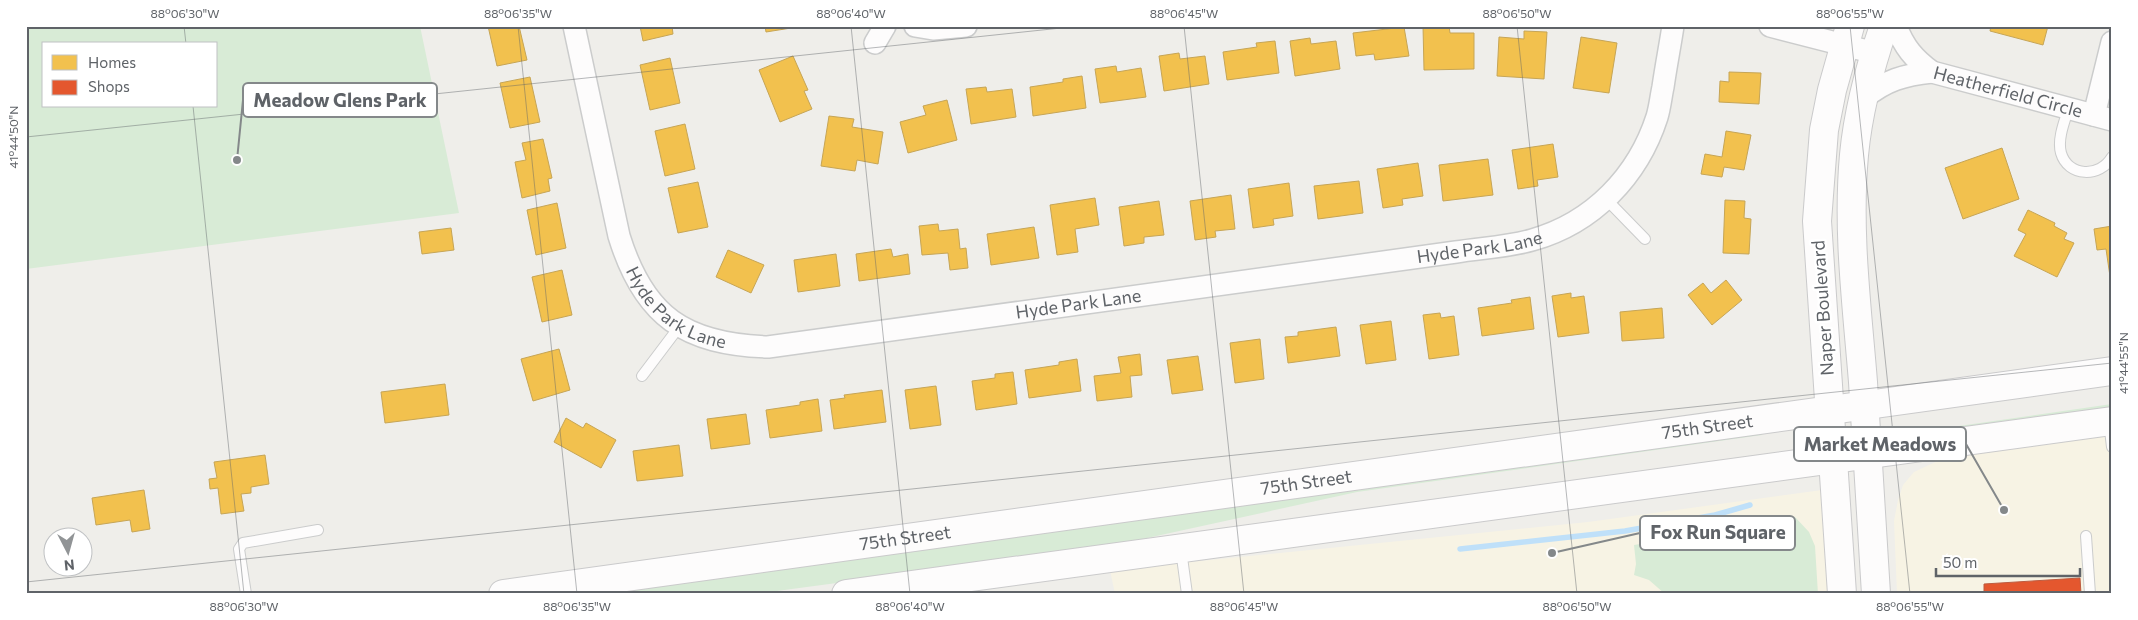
<svg xmlns="http://www.w3.org/2000/svg" width="2138" height="620" font-family="Commissioner,sans-serif">
<rect width="100%" height="100%" fill="#efeeea"/>
<g fill="#f7f3e4">
<path d="M2112 434V594H1897L1894 521 1898 500 1903 485 1914 472 1944 458Z"/>
<path d="M1822 490 1828 594H1115L1110 570 1588 522Z"/>
</g>
<g fill="#d8ebd6" fill-rule="evenodd">
<path d="M26 26H420L459 213 26 269ZM44 44H216V106H44Z"/>
<path d="M2112 404V410L1931 435V430Z"/>
<path d="M1763 433 1762 435 1357 492 1106 547 755 594H592Z"/>
<path d="M1795 517 1809 532 1815 546 1818 594H1665L1649 580 1634 575 1636 564 1634 545 1785 522Z"/>
</g>
<g fill="#f2c14e" stroke="#c6a556">
<path d="M488 26H519L527 60 497 66Z"/>
<path d="M640 26H672L673 34 643 41Z"/>
<path d="M765 26H791V28L766 32Z"/>
<path d="M1423 26H1449L1450 33H1474V69L1424 70Z"/>
<path d="M1991 26H2048L2043 45 1990 31Z"/>
<path d="M1404 27 1409 56 1375 60 1374 54 1356 56 1353 33Z"/>
<path d="M1524 31 1547 32 1544 79 1497 76 1499 37 1524 39Z"/>
<path d="M1581 37 1617 43 1609 93 1573 88Z"/>
<path d="M1310 38 1311 44 1336 41 1340 69 1295 76 1290 41Z"/>
<path d="M1275 41 1279 73 1227 80 1223 52 1257 47 1256 43Z"/>
<path d="M1179 53 1180 59 1205 56 1209 84 1164 91 1159 56Z"/>
<path d="M793 56 808 90 804 91 812 109 780 122 759 70Z"/>
<path d="M670 58 680 103 650 110 640 65Z"/>
<path d="M1116 66 1117 72 1141 68 1146 97 1100 103 1095 69Z"/>
<path d="M1729 72 1761 73 1759 104 1719 102 1720 81 1729 82Z"/>
<path d="M1082 76 1086 108 1033 116 1030 87 1063 82V79Z"/>
<path d="M530 77 540 122 510 128 500 83Z"/>
<path d="M986 87 987 92 1012 89 1016 117 971 124 966 89Z"/>
<path d="M947 100 957 140 908 153 900 122 926 115 923 106Z"/>
<path d="M829 116 854 119 852 127 883 132 878 164 857 160 855 171 821 166Z"/>
<path d="M685 124 695 169 665 176 655 131Z"/>
<path d="M1726 131 1751 135 1744 170 1724 167 1722 177 1701 174 1705 154 1722 157Z"/>
<path d="M543 139 552 178 548 179 550 191 522 198 515 162 526 160 522 143Z"/>
<path d="M1553 144 1558 177 1537 180 1538 186 1518 189 1512 150Z"/>
<path d="M2002 148 2019 199 1963 219 1945 168Z"/>
<path d="M1488 159 1493 195 1443 201 1439 165Z"/>
<path d="M1418 163 1423 196 1402 199 1403 205 1383 208 1377 169Z"/>
<path d="M1359 181 1363 213 1318 219 1314 186Z"/>
<path d="M698 182 708 227 678 233 668 188Z"/>
<path d="M1289 183 1293 216 1273 219 1274 225 1253 228 1248 189Z"/>
<path d="M1231 195 1235 229 1215 231 1216 237 1195 240 1190 201Z"/>
<path d="M1095 198 1099 225 1075 229 1078 252 1057 255 1050 205Z"/>
<path d="M1725 200 1745 201 1744 218 1751 219 1749 254 1723 253Z"/>
<path d="M1159 201 1164 235 1144 237V243L1124 246 1119 207Z"/>
<path d="M557 203 566 248 536 255 527 210Z"/>
<path d="M2028 210 2055 223 2054 226 2067 233 2064 239 2074 243 2057 277 2014 256 2026 234 2018 230Z"/>
<path d="M938 224 939 231 958 229 960 249 966 248 968 268 950 270 948 253 922 255 919 226Z"/>
<path d="M2112 226V290L2106 249 2097 250 2094 229Z"/>
<path d="M1034 227 1039 258 991 265 987 234Z"/>
<path d="M451 228 454 250 422 254 419 232Z"/>
<path d="M891 249 893 257 908 254 910 274 859 281 856 254Z"/>
<path d="M728 250 764 265 751 293 716 277Z"/>
<path d="M836 254 840 286 798 292 794 260Z"/>
<path d="M562 270 572 315 542 322 532 277Z"/>
<path d="M1726 280 1742 300 1712 325 1688 295 1703 283 1711 293Z"/>
<path d="M1571 293V298L1584 296 1589 333 1558 337 1552 296Z"/>
<path d="M1530 297 1534 329 1482 336 1478 308 1512 303 1511 300Z"/>
<path d="M1662 308 1664 338 1622 341 1620 312Z"/>
<path d="M1440 313 1441 318 1454 316 1459 355 1429 359 1423 315Z"/>
<path d="M1391 321 1396 360 1366 364 1360 325Z"/>
<path d="M1336 327 1340 356 1288 363 1285 337 1298 336V332Z"/>
<path d="M1260 339 1264 379 1235 383 1230 343Z"/>
<path d="M559 349 570 390 533 401 521 359Z"/>
<path d="M1140 354 1142 375 1130 376 1132 397 1097 401 1094 376 1121 373 1118 357Z"/>
<path d="M1198 356 1203 390 1172 394 1167 360Z"/>
<path d="M1077 359 1081 391 1029 398 1025 370 1059 365V362Z"/>
<path d="M1013 372 1017 404 976 410 972 381 995 378V374Z"/>
<path d="M445 384 449 415 385 423 381 392Z"/>
<path d="M936 386 941 425 910 429 905 390Z"/>
<path d="M882 390 886 422 834 429 830 400 845 398 844 395Z"/>
<path d="M818 399 822 431 770 438 766 410 800 405V402Z"/>
<path d="M746 414 750 444 711 449 707 419Z"/>
<path d="M566 418 583 428 586 423 616 440 601 468 554 442Z"/>
<path d="M679 445 683 476 637 481 633 451Z"/>
<path d="M265 455 269 484 251 487V493L241 494 244 511 221 514 218 488 210 489 209 479 217 478 214 462Z"/>
<path d="M144 490 150 529 132 532 130 520 96 525 92 498Z"/>
</g>
<path fill="#e4572e" stroke="#bc5b3f" d="M2080 578 2081 594H1984V584Z"/>
<g fill="none" stroke-linecap="round" stroke-linejoin="round">
<path stroke="#bfe0f9" stroke-width="5.5" d="M1460 549 1625 531 1715 515 1750 505"/>
<defs>
<g id="lane">
<path d="M2069 107C2065 120 2057 139 2061 153 2068 177 2100 178 2112 157"/>
<path d="M1607 200 1645 239"/>
<path d="M642 376 679 327"/>
<path d="M2109 422 2112 447"/>
<path d="M2086 536 2090 594"/>
<path d="M1181 550 1187 594"/>
<path d="M246 594 239 549 243 543 318 530"/>
</g>
<g id="street">
<path id="s1" d="M574 26 619 236C644 317 685 344 768 347L1456 252C1481 248 1508 247 1532 240 1593 223 1638 176 1657 117 1660 107 1661 96 1663 87 1666 66 1670 46 1673 26"/>
<path d="M915 26 933 29 966 26"/>
<path d="M1770 26 1875 53"/>
<path id="s2" d="M1896 26C1904 47 1914 59 1932 72L2112 120"/>
<path d="M875 43 885 26"/>
<path d="M1864 98C1886 80 1904 75 1932 72"/>
<path d="M2094 115 2112 42"/>
</g>
<g id="secondary">
<path id="s3" d="M503 594 2112 371"/>
<path d="M846 594 2112 421"/>
<path d="M1842 594 1817 221 1824 130 1832 90 1850 26"/>
<path d="M1876 594C1871 523 1868 453 1863 382 1857 307 1847 231 1854 155 1858 112 1870 67 1884 26"/>
</g>
</defs>
<use href="#lane" stroke="#cbcccc" stroke-width="12"/>
<use href="#street" stroke="#cbcccc" stroke-width="24"/>
<use href="#secondary" stroke="#cacacb" stroke-width="30"/>
<use href="#lane" stroke="#fdfcfc" stroke-width="10"/>
<use href="#street" stroke="#fdfcfc" stroke-width="21"/>
<use href="#secondary" stroke="#fdfcfc" stroke-width="28"/>
</g>
<path fill="none" stroke="#5f6368" stroke-width="1" stroke-opacity="0.45" d="M184 26 186 44M518 26 577 594M851 26 910 594M1184 26 1244 594M1517 26 1577 594M1850 26 1910 594M193 106 244 594M26 137 1080 26M26 582 2112 363"/>
<g text-anchor="middle" stroke-width="5" stroke-linejoin="round" paint-order="stroke">
<g font-size="18" fill="#5f6368" stroke="#fff">
<text dy="6" stroke="none"><textPath href="#s2" startOffset="138">Heatherfield Circle</textPath></text>
<text dy="6" stroke="none"><textPath href="#s1" startOffset="1136">Hyde Park Lane</textPath></text>
<text dy="6" stroke="none"><textPath href="#s1" startOffset="312">Hyde Park Lane</textPath></text>
<text dy="6" stroke="none"><textPath href="#s1" startOffset="731">Hyde Park Lane</textPath></text>
<text transform="translate(1823 308) rotate(-94)" y="6">Naper Boulevard</text>
<text dy="6" stroke="none"><textPath href="#s3" startOffset="1216">75th Street</textPath></text>
<text dy="6" stroke="none"><textPath href="#s3" startOffset="811">75th Street</textPath></text>
<text dy="6" stroke="none"><textPath href="#s3" startOffset="406">75th Street</textPath></text>
</g>
</g>
<path fill="none" stroke="#84888a" stroke-width="2" d="M237 160L243 100M2004 510L1966 444M1552 553L1640 533"/>
<g fill="#84888a" stroke="#fff" stroke-width="2">
<circle cx="237" cy="160" r="5"/>
<circle cx="2004" cy="510" r="5"/>
<circle cx="1552" cy="553" r="5"/>
</g>
<g fill="#fff" stroke="#84888a" stroke-width="2">
<rect x="243" y="83" width="194" height="34" rx="5"/>
<rect x="1794" y="427" width="172" height="34" rx="5"/>
<rect x="1640" y="516" width="155" height="34" rx="5"/>
</g>
<g font-size="19" text-anchor="middle" font-weight="bold" fill="#5f6368">
<text x="340" y="107">Meadow Glens Park</text>
<text x="1880" y="451">Market Meadows</text>
<text x="1718" y="539">Fox Run Square</text>
</g>
<rect width="2138" height="620" fill="none" stroke="#ffffff" stroke-width="55"/>
<rect x="42" y="42" width="175" height="65" fill="#ffffff" stroke="#bfc1c3"/>
<rect x="52" y="55" width="25" height="15" fill="#f2c14e" stroke="#bfc1c3"/>
<text x="88" y="68" font-size="15" fill="#5f6368">Homes</text>
<rect x="52" y="80" width="25" height="15" fill="#e4572e" stroke="#bfc1c3"/>
<text x="88" y="92" font-size="15" fill="#5f6368">Shops</text>
<g transform="translate(68 552) rotate(174)"><circle r="24" fill="#ffffff" stroke="#bfc1c3"/>
<path d="M0-4L9 19L0 12L-9 19Z" fill="#919496"/>
<text y="-8" font-size="14" font-weight="bold" text-anchor="middle" fill="#5f6368">N</text>
</g>
<path d="M1936 568v8h144v-8" fill="none" stroke="#5f6368" stroke-width="2.5"/>
<text x="1943" y="568" font-size="15" fill="#5f6368" stroke="#ffffff" stroke-width="4" paint-order="stroke">50 m</text>
<rect x="28" y="28" width="2082" height="564" fill="none" stroke="#5f6368" stroke-width="2"/>
<g font-size="12" text-anchor="middle" fill="#5f6368">
<text x="185" y="18">88°06'30"W</text>
<text x="518" y="18">88°06'35"W</text>
<text x="851" y="18">88°06'40"W</text>
<text x="1184" y="18">88°06'45"W</text>
<text x="1517" y="18">88°06'50"W</text>
<text x="1850" y="18">88°06'55"W</text>
<text transform="translate(14 137) rotate(-90)" y="4">41°44'50"N</text>
<text transform="translate(2124 363) rotate(-90)" y="4">41°44'55"N</text>
<text x="244" y="611">88°06'30"W</text>
<text x="577" y="611">88°06'35"W</text>
<text x="910" y="611">88°06'40"W</text>
<text x="1244" y="611">88°06'45"W</text>
<text x="1577" y="611">88°06'50"W</text>
<text x="1910" y="611">88°06'55"W</text>
</g>
</svg>
